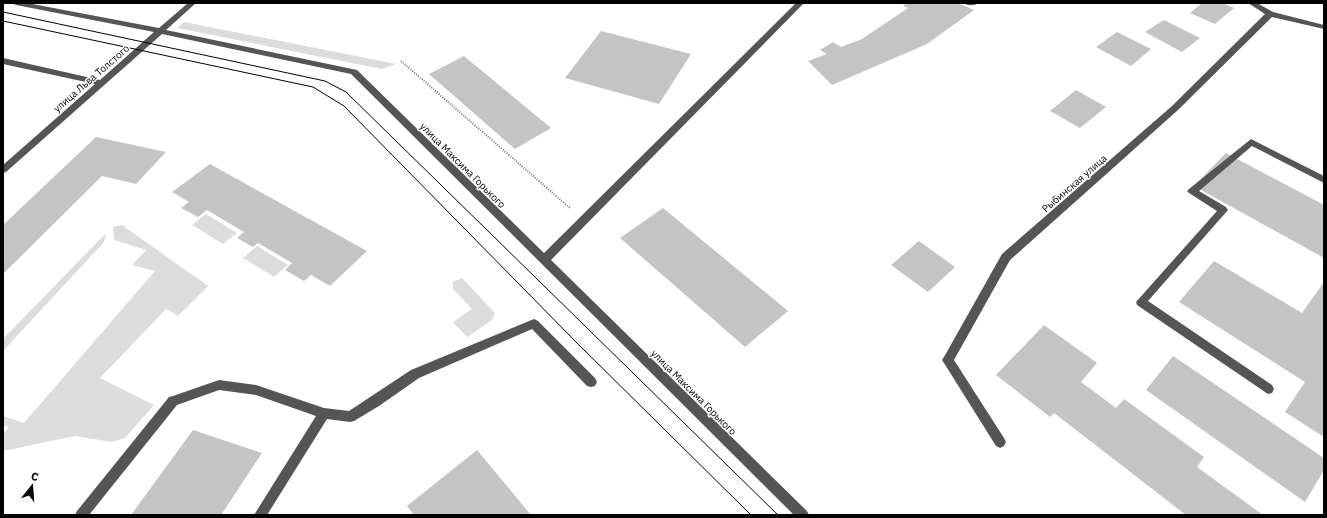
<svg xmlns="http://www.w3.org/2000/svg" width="1327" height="518" font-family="'IBM Plex Sans',sans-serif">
<rect width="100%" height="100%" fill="#fff"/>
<g fill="#dcdcdc">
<path d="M184 22 396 64 382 69 177 28Z"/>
<path d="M206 214 237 233 223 244 192 225Z"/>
<path d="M122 225 208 286 178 316 166 309 100 378 154 405 125 438 112 442 75 436 3 451V434L9 427 3 425V416L24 423 155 271 132 265 146 250 114 240 113 227Z"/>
<path d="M106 233 104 242 3 351V339Z"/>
<path d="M257 246 288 265 274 277 243 258Z"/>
<path d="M462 278 495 313 492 320 467 337 453 322 472 309 453 289V282Z"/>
</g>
<g fill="#c4c4c4">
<path d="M907 3H958L974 10 927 44 832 85 808 61 827 54 820 50 833 42 841 47 862 39 908 8 903 6Z"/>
<path d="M1202 3H1222L1234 8 1215 24 1190 13Z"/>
<path d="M1164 20 1200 38 1182 52 1145 32Z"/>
<path d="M601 31 691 54 659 104 565 78Z"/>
<path d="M1117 32 1151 49 1131 66 1096 47Z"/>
<path d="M464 56 551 128 515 149 429 74Z"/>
<path d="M1076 90 1106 107 1080 128 1050 111Z"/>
<path d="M96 137 166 152 136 184 102 176 3 274V225Z"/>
<path d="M1226 153 1324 205V258L1194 186Z"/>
<path d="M210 164 367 251 330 286 311 275 304 281 285 270 292 263 258 243 253 247 237 238 244 232 207 210 198 217 181 208 189 202 172 192Z"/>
<path d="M663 208 788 311 745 347 620 238Z"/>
<path d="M919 241 955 267 928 292 891 265Z"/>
<path d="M1214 261 1302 313 1324 282V437L1285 412 1305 382 1179 302Z"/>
<path d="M1044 325 1097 363 1081 382 1116 408 1124 399 1204 457 1197 467 1263 515H1186L1054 413 1050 417 996 375Z"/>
<path d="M1173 356 1324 458V470L1305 502 1146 390Z"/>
<path d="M193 430 262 453 221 515H131Z"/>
<path d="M477 450 531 515H414L407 506Z"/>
</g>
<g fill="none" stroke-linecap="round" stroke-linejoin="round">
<path stroke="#777" stroke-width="2" stroke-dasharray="1 1.5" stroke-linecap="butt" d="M401 61 570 208"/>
<g fill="#555" fill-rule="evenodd">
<path d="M12 3H27L159 28 188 3H196L166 30 357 70 544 253 796 3H804L551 260 807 511 809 515H794L351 74 162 34 6 172 3 173V165L95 84 3 64V58L100 80 154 32 16 5Z"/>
<path d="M964 3H978C975 6 967 6 964 3Z"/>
<path d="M1248 3H1257L1273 12 1324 25V29L1272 17 1178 110 1010 260 954 360 1004 438 1006 442 1004 446 1000 448 996 446 944 363 942 360 944 357 1002 254 1172 106 1265 14Z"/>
<path d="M1251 139 1324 176V183L1252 146 1199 191 1226 207 1228 210 1148 301 1272 385 1274 389 1272 393 1268 394 1137 305 1136 302 1217 211 1189 193 1187 191 1189 189Z"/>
<path d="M534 319 538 321 595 378 597 382 595 386 591 387 587 386 532 329 419 378 379 406 354 421 350 422 327 419 267 515H254L316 416 256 395 219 390 177 405 89 515H75L77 511 169 397 173 396 219 380 256 385 324 408 349 411 411 370Z"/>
</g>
<g stroke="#000" stroke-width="1">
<path d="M3 12 325 81 346 92 778 515"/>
<path d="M3 21 313 87 344 106 576 342 751 515"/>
</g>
</g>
<g text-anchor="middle" stroke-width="3" stroke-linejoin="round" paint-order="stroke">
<g font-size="10" fill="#000" stroke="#fff">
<text transform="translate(91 78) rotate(-41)" y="4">улица Льва Толстого</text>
<text transform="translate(463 165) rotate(45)" y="4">улица Максима Горького</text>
<text transform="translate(1074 183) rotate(-41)" y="4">Рыбинская улица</text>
<text transform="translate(694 392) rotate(45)" y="4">улица Максима Горького</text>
</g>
</g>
<rect width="1327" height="518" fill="none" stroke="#000000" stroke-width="8"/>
<g transform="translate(32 486) rotate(17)" stroke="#ffffff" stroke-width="3" paint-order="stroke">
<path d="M0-3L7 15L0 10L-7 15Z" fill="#000000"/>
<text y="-6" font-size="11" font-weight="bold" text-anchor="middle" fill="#000000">С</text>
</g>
</svg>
